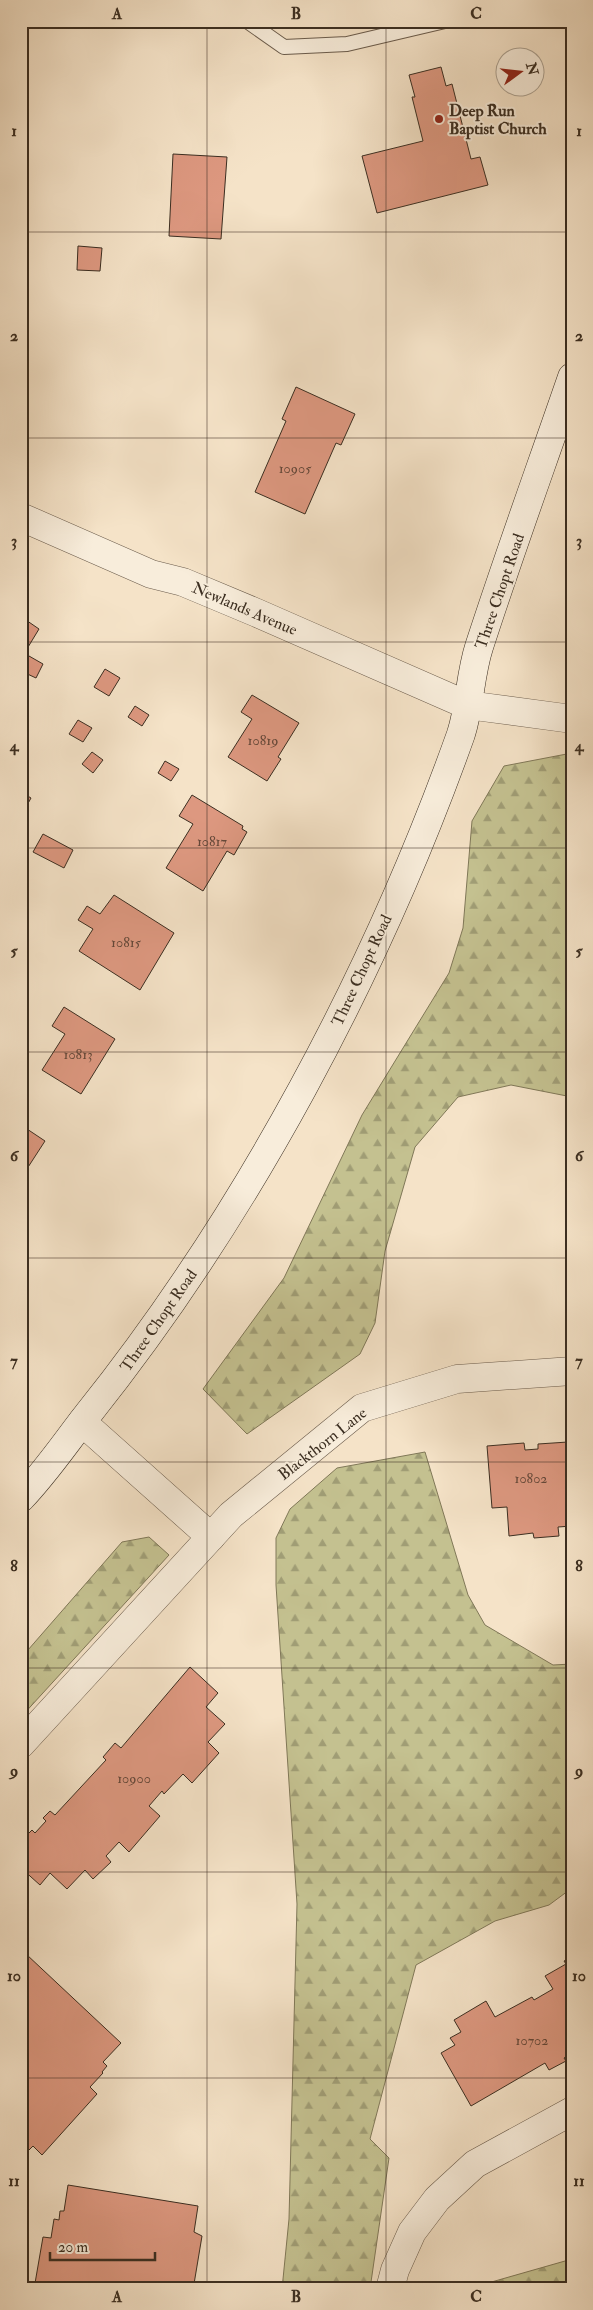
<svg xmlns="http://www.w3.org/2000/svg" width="593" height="2310" font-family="'IM FELL Double Pica',serif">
<defs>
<pattern id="forest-firs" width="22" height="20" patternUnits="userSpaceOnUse" patternTransform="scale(1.25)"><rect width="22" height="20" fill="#c4c190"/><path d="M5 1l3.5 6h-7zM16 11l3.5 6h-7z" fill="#a09d75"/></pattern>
</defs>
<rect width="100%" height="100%" fill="#f5e3c8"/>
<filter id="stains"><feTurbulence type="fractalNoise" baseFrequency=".004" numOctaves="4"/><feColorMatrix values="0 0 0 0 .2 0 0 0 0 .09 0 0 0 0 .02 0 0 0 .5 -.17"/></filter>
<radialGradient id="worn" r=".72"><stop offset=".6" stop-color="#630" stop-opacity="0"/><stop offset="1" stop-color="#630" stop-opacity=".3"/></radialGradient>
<g fill="url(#forest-firs)" stroke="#807858">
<path d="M572 753V1097L511 1085 458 1097 415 1147 385 1251 375 1323 360 1354 247 1434 203 1389 284 1278 362 1115 449 973 463 928 472 821 504 766Z"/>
<path d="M425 1452 468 1595 485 1625 553 1665 572 1664V1888L549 1905 495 1921 416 1965 370 2139 389 2158 370 2289H282L289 2219 297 1904 276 1585V1538L290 1509 337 1468Z"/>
<path d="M149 1537 169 1555 21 1717V1658L122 1542Z"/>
<path d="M572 2259V2289H467Z"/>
</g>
<g fill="#dd9880" stroke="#3b2e21">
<path d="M441 67 446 86 452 84 471 159 480 157 488 185 377 213 362 156 423 141 412 97H415L409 75Z"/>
<path d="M173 154 227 157 221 239 169 236Z"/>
<path d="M78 246 102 248 100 271 77 270Z"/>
<path d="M296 387 355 414 341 445 336 443 305 514 255 492 286 421 282 419Z"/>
<path d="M21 607 27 611 23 618 39 629 22 657Z"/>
<path d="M29 656 43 664 36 678 21 671Z"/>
<path d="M105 669 120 678 109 696 94 687Z"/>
<path d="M252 695 299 723 278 757 281 759 267 781 228 757 252 719 241 712Z"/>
<path d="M135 706 149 715 142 726 128 717Z"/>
<path d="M78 720 92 728 83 742 69 734Z"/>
<path d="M92 752 103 760 93 773 82 764Z"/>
<path d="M165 761 179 769 171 781 158 773Z"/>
<path d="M21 792 31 798 21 816Z"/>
<path d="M192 795 243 826 242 829 247 832 234 855 227 851 203 891 166 868 193 824 179 816Z"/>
<path d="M43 834 73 850 64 868 33 852Z"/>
<path d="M114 895 174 933 140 990 79 951 93 929 78 920 87 906 100 914Z"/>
<path d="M64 1007 115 1039 81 1094 42 1070 65 1034 52 1026Z"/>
<path d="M21 1125 45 1141 21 1178Z"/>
<path d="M568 1442V1445H572V1526L558 1527 559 1536 534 1538 533 1533 509 1536 507 1507 492 1508 487 1446 524 1443 525 1450 538 1449V1444Z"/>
<path d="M190 1667 218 1693 206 1707 225 1724 208 1742 219 1753 192 1783 183 1774 164 1794 162 1791 149 1806 160 1816 129 1852 119 1842 106 1856 111 1862 93 1879 85 1870 67 1889 50 1873 40 1885 21 1868V1841L32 1830 35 1833 46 1821 43 1818 50 1811 55 1815 106 1760 103 1757 115 1743 121 1748Z"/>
<path d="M26 1954 121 2043 103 2062 107 2066 102 2072 103 2073 90 2087 97 2094 42 2155 33 2146 21 2158V1959Z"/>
<path d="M572 1957V2053L564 2058 566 2061 549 2070 545 2063 471 2106 441 2053 455 2045 450 2038 461 2032 454 2020 486 2001 495 2017 532 1997 534 2000 553 1989 545 1976 566 1964 564 1961Z"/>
<path d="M68 2185 198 2206 194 2232 202 2236 194 2284 206 2286V2289H34L43 2237 51 2238 54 2219 59 2220 60 2211H64Z"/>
</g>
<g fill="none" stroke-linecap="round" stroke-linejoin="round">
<defs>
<path id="service" d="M247 21 284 47 347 44 445 21"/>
<g id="minor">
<path d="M21 517 151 574 183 582 257 613 467 705 572 719"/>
<path d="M82 1422 211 1537"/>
<path d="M21 1744 231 1515 362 1408 457 1379 572 1371"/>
<path d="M390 2289 395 2270 412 2232 437 2199 475 2164 572 2111"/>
</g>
<path id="secondary" d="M21 1498C46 1472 66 1442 88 1414 247 1215 376 973 461 734 470 706 470 675 479 647 508 557 541 467 572 377"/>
</defs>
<use href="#service" stroke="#6a5b4b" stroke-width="16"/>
<use href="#minor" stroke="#6a5b4b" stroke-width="29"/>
<use href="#secondary" stroke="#3b2e21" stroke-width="29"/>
<use href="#service" stroke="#f8eddb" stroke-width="14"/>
<use href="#minor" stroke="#f8eddb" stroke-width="28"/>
<use href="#secondary" stroke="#f8eddb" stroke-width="28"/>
</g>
<path fill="none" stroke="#3b2e21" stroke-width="1" stroke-opacity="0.55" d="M207 21V2289M386 21V2289M21 232H572M21 438H572M21 642H572M21 848H572M21 1052H572M21 1258H572M21 1462H572M21 1668H572M21 1872H572M21 2078H572"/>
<circle fill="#8f2418" stroke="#f8eddb" stroke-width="2" cx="439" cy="119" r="5"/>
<g text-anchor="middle" stroke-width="4" stroke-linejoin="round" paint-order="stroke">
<g font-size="14" fill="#644839">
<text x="295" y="473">10905</text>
<text x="263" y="745">10819</text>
<text x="212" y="846">10817</text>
<text x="126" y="947">10815</text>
<text x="78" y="1059">10813</text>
<text x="531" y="1483">10802</text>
<text x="134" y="1783">10900</text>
<text x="532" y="2045">10702</text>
</g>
<g font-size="16" font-weight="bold" fill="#3b2e21" stroke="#f8eddb" text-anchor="start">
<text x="449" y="116">Deep Run<tspan x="449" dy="18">Baptist Church</tspan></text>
</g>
<g font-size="16" fill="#3b2e21" stroke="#f8eddb">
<text transform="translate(499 591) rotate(-71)" y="6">Three Chopt Road</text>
<text transform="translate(245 608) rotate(23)" y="6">Newlands Avenue</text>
<text transform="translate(361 970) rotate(-65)" y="6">Three Chopt Road</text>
<text transform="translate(158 1320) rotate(-55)" y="6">Three Chopt Road</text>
<text transform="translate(322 1443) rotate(-38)" y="6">Blackthorn Lane</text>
</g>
</g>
<rect width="593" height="2310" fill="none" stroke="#f5e3c8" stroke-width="55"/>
<g transform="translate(520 72) rotate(75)"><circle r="24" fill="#f8eddb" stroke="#aca191"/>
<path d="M0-4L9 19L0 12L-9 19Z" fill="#8f2418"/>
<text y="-8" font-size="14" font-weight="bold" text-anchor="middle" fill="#3b2e21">N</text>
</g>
<path d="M50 2252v8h105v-8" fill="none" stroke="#3b2e21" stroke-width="2.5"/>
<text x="58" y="2252" font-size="15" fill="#3b2e21" stroke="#f8eddb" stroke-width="4" paint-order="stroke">20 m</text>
<rect x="28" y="28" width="538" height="2254" fill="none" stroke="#3b2e21" stroke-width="2"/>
<g font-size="16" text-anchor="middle" font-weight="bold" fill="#3b2e21">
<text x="117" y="19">A</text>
<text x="296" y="19">B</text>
<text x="476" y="19">C</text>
<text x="14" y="136">1</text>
<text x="579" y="136">1</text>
<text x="14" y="341">2</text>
<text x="579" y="341">2</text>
<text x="14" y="546">3</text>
<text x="579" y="546">3</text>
<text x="14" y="751">4</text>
<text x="579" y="751">4</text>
<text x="14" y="956">5</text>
<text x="579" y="956">5</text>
<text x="14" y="1161">6</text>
<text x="579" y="1161">6</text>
<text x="14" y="1366">7</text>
<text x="579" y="1366">7</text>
<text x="14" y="1571">8</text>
<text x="579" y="1571">8</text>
<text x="14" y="1776">9</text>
<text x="579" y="1776">9</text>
<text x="14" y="1981">10</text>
<text x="579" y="1981">10</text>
<text x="14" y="2186">11</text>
<text x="579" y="2186">11</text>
<text x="117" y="2302">A</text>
<text x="296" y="2302">B</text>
<text x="476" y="2302">C</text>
</g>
<rect width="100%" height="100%" filter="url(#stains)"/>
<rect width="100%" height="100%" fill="url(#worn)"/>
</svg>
